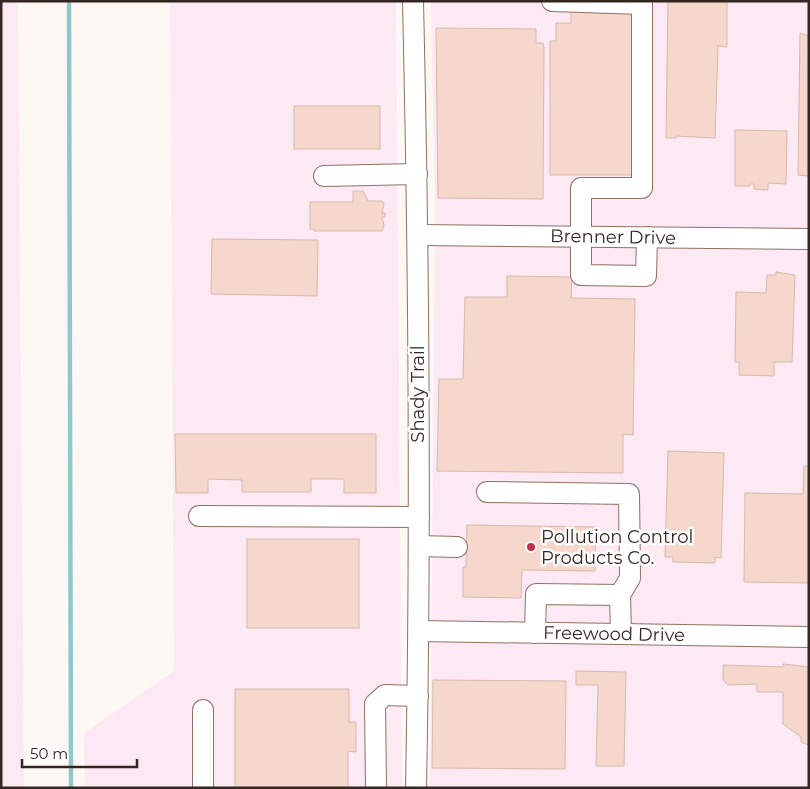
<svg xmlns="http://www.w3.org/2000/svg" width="810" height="789" font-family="Montserrat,sans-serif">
<rect width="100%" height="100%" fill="#fef8f5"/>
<g fill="#fce9f3">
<path d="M1 1H18L24 788H1Z"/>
<path d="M170 1H396L402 788H85L84 733 174 671Z"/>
<path d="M431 1H809V788H430L435 210Z"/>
</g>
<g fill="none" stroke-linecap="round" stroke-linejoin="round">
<path stroke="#8dc9cd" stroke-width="4.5" d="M69 1 71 788"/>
</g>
<g fill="#f6d7cb" stroke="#d7b9ad">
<path d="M668 1H727V47L718 46 715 138 676 136V138H666Z"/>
<path d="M571 10 634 11V175H550V41H556V23H571Z"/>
<path d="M436 28 536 29V43H543L544 48 543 199 438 198Z"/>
<path d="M800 33 809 36V176L798 175Z"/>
<rect x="294" y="106" width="86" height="43"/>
<path d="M735 130 787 131 786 184 768 183V190L754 189V184H750V186H735Z"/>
<path d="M353 191H363L368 201H382L384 204 382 213H385V217H382L384 225 382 231H314V229H310V202H353Z"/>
<path d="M212 239 318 240 317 296 211 294Z"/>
<path d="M776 272 795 275 792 362H774V376L739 375V362H735L736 292 766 293 767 275H776Z"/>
<path d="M507 276 572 277 571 298 635 299 633 435 623 434V473L437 471 439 379H463L465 297H507Z"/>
<path d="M175 434H376V493H344V479H311V492H242V480L208 479V493H176Z"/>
<path d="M668 451 724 453 721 558 715 557V563L673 562V557H665Z"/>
<path d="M804 466H809V583L744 582 745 493 803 494Z"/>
<path d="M467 525 596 527 595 571 522 570 521 598 463 597V567H466Z"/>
<rect x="247" y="539" width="112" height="89"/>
<path d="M783 664 809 667V745L801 742V737L783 724V692H757V684L728 685 723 680V665L783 667Z"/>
<path d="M576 671 626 672 624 766H596L598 685H576Z"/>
<path d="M433 680 566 681 565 769 432 768Z"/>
<path d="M235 689H349V722H356V752L348 751V788H235Z"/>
</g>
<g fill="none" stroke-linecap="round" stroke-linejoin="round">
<defs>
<g id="minor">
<path d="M413 1C419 263 421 526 416 788"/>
<path d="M552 1 642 4V188H581V275L646 276 647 237"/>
<path d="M324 176 417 174"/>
<path d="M418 235 809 239"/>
<path d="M487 492 629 494 630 578 620 595"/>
<path d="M199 516 419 517"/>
<path d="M419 546 457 547"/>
<path d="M419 631 809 637"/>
<path d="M535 633 536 594 620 595 621 634"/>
<path d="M203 788V710"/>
<path d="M376 788 375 704 385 695 418 696"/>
</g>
</defs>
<use href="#minor" stroke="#8d7166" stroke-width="22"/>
<use href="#minor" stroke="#fff" stroke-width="20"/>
</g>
<circle fill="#c03046" stroke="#fff" stroke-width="2" cx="531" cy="547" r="5"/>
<g text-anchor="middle" stroke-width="5" stroke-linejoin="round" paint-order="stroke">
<g font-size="18" fill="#332722" stroke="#fff">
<text transform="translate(613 237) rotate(1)" y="6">Brenner Drive</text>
<text transform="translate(418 394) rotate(-90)" y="6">Shady Trail</text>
<text transform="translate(614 634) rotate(1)" y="6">Freewood Drive</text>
</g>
<g font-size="18" fill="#332722" stroke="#fff" text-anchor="start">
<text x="541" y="543">Pollution Control<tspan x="541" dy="21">Products Co.</tspan></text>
</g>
</g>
<rect width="810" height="789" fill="none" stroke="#332722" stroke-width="5"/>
<path d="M22 759v8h115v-8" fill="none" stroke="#332722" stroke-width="2.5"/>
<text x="30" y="759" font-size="15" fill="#332722" stroke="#ffffff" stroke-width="4" paint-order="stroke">50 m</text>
</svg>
